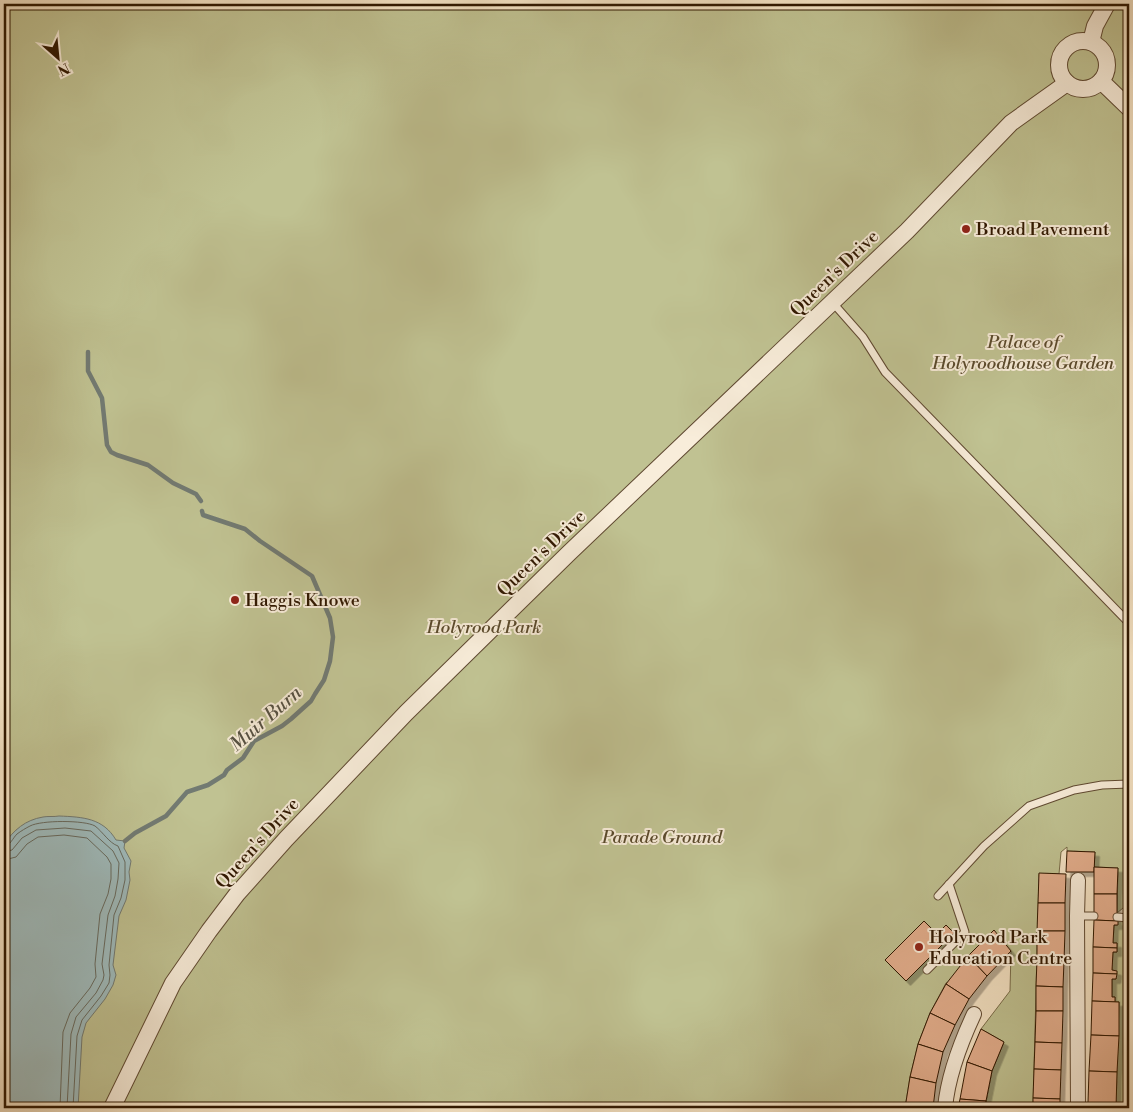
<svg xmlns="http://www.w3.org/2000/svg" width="1133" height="1112" font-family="'Libre Bodoni',serif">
<defs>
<filter id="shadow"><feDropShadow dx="4.5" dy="4.5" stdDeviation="0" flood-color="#0004"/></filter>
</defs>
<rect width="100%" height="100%" fill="#f5e4c6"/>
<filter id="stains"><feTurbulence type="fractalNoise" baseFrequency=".004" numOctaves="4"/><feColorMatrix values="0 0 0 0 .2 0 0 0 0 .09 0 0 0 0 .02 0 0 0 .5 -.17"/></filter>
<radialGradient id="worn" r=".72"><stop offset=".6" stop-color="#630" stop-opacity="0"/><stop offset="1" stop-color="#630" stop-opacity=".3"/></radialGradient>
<g fill="#c0c292" stroke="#786c49">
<path d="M4 4H1129V903L1117 913 1118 868 1094 867 1095 852 1067 851V847L1061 852 1059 874H1039L1033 1108H985L992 1071 1004 1042 981 1029 1010 991 1011 951 946 983 930 1013 918 1044 910 1077 905 1108H4Z"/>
<path d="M1118 921H1122L1129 929V1108H1116L1119 1002H1115V997H1112V979H1116V971L1112 970 1113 952H1117V943H1113L1114 925H1117Z"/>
</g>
<path fill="#9fbcbe" stroke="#727a72" d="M59 816C83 817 103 818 116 840L125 841 124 848 131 861 129 872 130 880 126 900 119 916 113 965 116 975 113 985 105 999 86 1023 82 1037 78 1108H4V844C14 830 25 820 43 817 48 816 54 817 59 816Z"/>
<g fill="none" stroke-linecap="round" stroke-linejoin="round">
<g stroke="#676a5f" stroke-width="1">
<path d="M4 846C11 845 12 839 17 834 21 831 26 828 30 826 41 820 85 820 95 826 103 832 109 843 118 846L125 862V880L121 898 114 915 109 965 110 975 109 983 101 996 82 1020 77 1036 73 1108"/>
<path d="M4 852 12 850 22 838 36 830 65 828 91 831 113 851 119 863 118 879 115 896 108 915 102 964 104 975 103 980 96 993 76 1017 71 1034 67 1108"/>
<path d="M4 860 16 857 27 844 38 837 64 835 87 838 107 857 111 864V879L108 894 100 914 95 964 96 977 90 988 70 1013 63 1032 60 1108"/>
</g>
<g stroke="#727a72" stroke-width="4.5">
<path d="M88 352V371L102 398 107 445 111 452 117 455 148 465 173 483 196 494 201 501"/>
<path d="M125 841 135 833 166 816 187 792 208 785 224 775 227 770 243 758 254 741 282 726 291 719 311 701 315 694 324 680 330 661 333 637 330 618 312 576 260 541 245 529 203 515 202 511"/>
</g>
</g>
<g fill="#e3ae8d" stroke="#2f1700" filter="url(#shadow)">
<path d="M1067 851 1095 852 1094 872H1066Z"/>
<path d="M1094 867 1118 868 1117 894H1094Z"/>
<path d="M1039 873 1066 874 1065 903H1038Z"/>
<path d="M1094 894H1117V921L1094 920Z"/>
<path d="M1038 903H1065V931H1037Z"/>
<path d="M1094 920 1118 921V925H1114L1113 943H1117V948L1093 947Z"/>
<path d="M924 921 937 934 946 925 954 933 906 981 885 960Z"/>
<path d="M994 930 1011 951 987 976 968 956Z"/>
<path d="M1037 931H1065L1064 961 1037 960Z"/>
<path d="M1093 947 1117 948V952H1113L1112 970 1117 971V974L1093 973Z"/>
<path d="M968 956 987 976 969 999 946 984Z"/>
<path d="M1037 960 1064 961 1063 987 1036 986Z"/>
<path d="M1093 973 1117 974 1116 979H1112V997H1115V1002L1092 1001Z"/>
<path d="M946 984 969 999 955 1025 930 1013Z"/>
<path d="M1036 986 1063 987V1011H1036Z"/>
<path d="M1092 1001 1119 1002V1036L1091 1035Z"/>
<path d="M1036 1011H1063L1062 1043 1035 1042Z"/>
<path d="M930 1013 955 1025 943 1052 918 1044Z"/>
<path d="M981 1029 1004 1042 992 1071 967 1062Z"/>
<path d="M1091 1035 1119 1036 1117 1072 1089 1071Z"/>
<path d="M1035 1042 1062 1043 1061 1070 1034 1069Z"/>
<path d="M918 1044 943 1052 936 1083 910 1077Z"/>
<path d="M967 1062 992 1071 986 1101 960 1099Z"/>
<path d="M1034 1069 1061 1070 1060 1099 1033 1098Z"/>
<path d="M1089 1071 1117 1072 1116 1108 1092 1107 1088 1103Z"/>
<path d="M910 1077 936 1083 933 1108H905Z"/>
<path d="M1033 1098 1060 1099V1108H1033Z"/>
<path d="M960 1099 986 1101 985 1108H958Z"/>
</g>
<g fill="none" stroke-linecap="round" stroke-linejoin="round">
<defs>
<g id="service">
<path d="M833 303 863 337 885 372 1129 623"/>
<path d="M938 896 984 846 1029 806 1074 790 1102 785 1129 784"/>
<path d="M1077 916H1094"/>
<path d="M1117 917 1129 918"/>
<path d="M927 970 965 932 949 884"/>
</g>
<g id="minor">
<path d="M945 1108C948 1075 960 1044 974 1014"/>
<path d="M1078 1108 1077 916 1078 880"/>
</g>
<g id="tertiary">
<circle cx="1083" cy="65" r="24"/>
<path d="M1091 42 1095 26 1107 4"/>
<path d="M1101 81 1129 108"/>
<path d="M112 1108 173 983 209 931 237 894 286 839 406 713 569 553 907 231 1011 123 1067 83"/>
</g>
</defs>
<use href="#service" stroke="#604a32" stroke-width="9"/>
<use href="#minor" stroke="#604a32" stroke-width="16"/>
<use href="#tertiary" stroke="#604a32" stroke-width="18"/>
<use href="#service" stroke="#f8edda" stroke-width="7"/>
<use href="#minor" stroke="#f8edda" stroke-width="14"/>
<use href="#tertiary" stroke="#f8edda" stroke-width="16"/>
</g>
<g fill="#8f2418" stroke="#f8edda" stroke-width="2">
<circle cx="966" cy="229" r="5"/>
<circle cx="235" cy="600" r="5"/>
<circle cx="919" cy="947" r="5"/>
</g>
<g text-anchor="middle" stroke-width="4" stroke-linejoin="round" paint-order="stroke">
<g font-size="18" fill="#2f1700" stroke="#f8edda" text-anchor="start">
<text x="976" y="235">Broad Pavement</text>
<text x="245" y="606">Haggis Knowe</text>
<text x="929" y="943">Holyrood Park<tspan x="929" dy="21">Education Centre</tspan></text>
</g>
<g font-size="18" fill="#2f1700" stroke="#f8edda">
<text transform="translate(834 273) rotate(-44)" y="6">Queen's Drive</text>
<text transform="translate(541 553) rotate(-44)" y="6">Queen's Drive</text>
<text transform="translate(257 843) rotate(-48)" y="6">Queen's Drive</text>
</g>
<g font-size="18" font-style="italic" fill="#5a4a2c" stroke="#f8edda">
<text x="1023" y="348">Palace of<tspan x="1023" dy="21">Holyroodhouse Garden</tspan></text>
<text x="484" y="633">Holyrood Park</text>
<text x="662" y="843">Parade Ground</text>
</g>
<g font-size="19" font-style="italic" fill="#565142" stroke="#f8edda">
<text transform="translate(265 718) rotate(-41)" y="7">Muir Burn</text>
</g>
</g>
<rect width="1133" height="1112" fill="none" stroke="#f5e4c6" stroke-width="20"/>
<rect x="5" y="5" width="1123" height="1102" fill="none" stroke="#2f1700" stroke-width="2.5"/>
<rect x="10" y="10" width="1113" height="1092" fill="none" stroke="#2f1700"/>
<g transform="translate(58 58) rotate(153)" stroke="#f8edda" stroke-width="4" paint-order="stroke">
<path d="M0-4L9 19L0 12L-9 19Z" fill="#2f1700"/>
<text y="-8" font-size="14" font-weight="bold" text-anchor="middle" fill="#2f1700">N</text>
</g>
<rect width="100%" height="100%" filter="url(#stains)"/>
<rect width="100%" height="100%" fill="url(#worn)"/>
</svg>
